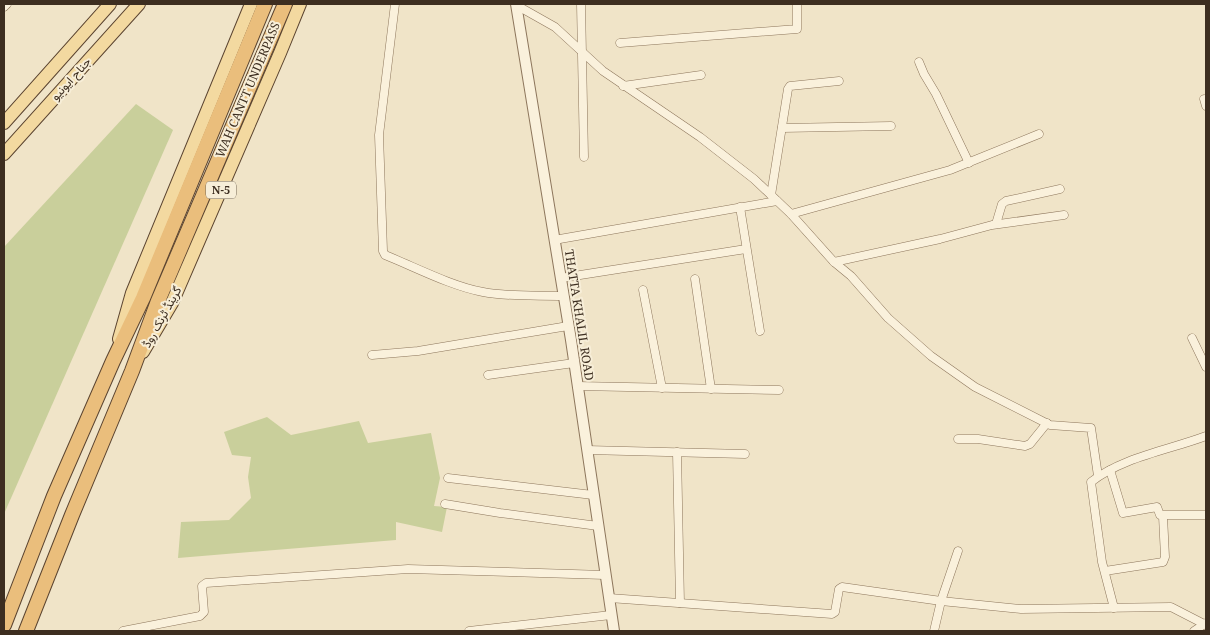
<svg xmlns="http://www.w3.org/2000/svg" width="1210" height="635" font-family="'Noto Serif',Vazirmatn,serif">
<rect width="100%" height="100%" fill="#f0e4c8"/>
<g fill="#c9cf9b">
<path d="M136 104 173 130 4 514V247Z"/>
<path d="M267 417 291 435 359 421 368 443 431 433 440 478 434 506 447 507 442 532 396 522V540L178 558 181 522 229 520 251 498 248 477 251 457 232 455 224 432Z"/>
</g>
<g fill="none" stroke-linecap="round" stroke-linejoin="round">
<defs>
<g id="minor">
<path d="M395 4 379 135 383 251 385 255C415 267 451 286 483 292 509 297 537 295 563 296"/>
<path d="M581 4 584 157"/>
<path d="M516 5 555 27 603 71 700 137 754 179 791 214 834 262 851 276 888 318 931 356 975 387 1050 425 1091 428 1098 476"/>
<path d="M4 7 7 4"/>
<path d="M620 43 797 29V4"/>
<path d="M919 62 924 74 936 94 969 163"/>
<path d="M623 86 701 75"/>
<path d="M1204 99 1206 106"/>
<path d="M782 128 891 126"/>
<path d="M771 195 788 89 790 86 839 81"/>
<path d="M740 207 760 331"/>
<path d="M791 214 950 170 1039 134"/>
<path d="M996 224 1002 204 1006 201 1060 189"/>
<path d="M554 240 777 201"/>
<path d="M834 262 940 239 992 225 1064 215"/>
<path d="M561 278 746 249"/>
<path d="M695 279 711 389"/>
<path d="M643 290 662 388"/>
<path d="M1192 338 1206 367"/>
<path d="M372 355 418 351 568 326"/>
<path d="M488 375 574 363"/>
<path d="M577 386 779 390"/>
<path d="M958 439H978L1025 446 1030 444 1047 423"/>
<path d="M587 450 745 454"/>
<path d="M677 452 680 603"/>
<path d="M1110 470 1123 513 1157 507 1160 515H1206"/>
<path d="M448 478 593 495"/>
<path d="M445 504 500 513 598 526"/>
<path d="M1105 571 1163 562 1165 557 1163 516"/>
<path d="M609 598 832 614 835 612 839 589 842 587 941 601 1021 609 1171 607 1206 625"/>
<path d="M1114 608 1102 562 1091 482C1123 457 1169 450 1206 436"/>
<path d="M123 631 200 616 204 612 202 586 206 583 408 569 605 575"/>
<path d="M469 631 611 615"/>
<path d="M934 631 941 601 958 551"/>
<path d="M1194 631 1206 623"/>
</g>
<path id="tertiary" d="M516 4 571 340 614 631"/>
<g id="primary">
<path d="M4 123 110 4"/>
<path d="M4 154 139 4"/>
<path d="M119 339 132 293 251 4"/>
<path d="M143 352 172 303 280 53 300 4"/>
</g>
<g id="trunk">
<path d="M4 625 54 496 113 361 143 298 265 4"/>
<path d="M26 631 72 515 132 371 158 301 285 4"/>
</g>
</defs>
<use href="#minor" stroke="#8d765c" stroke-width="9"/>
<use href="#tertiary" stroke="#8d765c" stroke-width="12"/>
<use href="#primary" stroke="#5b4430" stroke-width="14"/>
<use href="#trunk" stroke="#5b4430" stroke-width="16"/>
<use href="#minor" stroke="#faf1dc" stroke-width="8"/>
<use href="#tertiary" stroke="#faf1dc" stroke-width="10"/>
<use href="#primary" stroke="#f3d9a0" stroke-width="12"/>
<use href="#trunk" stroke="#eabe7c" stroke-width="14"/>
</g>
<g text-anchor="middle" stroke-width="4" stroke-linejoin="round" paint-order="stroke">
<rect fill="#f7eed8" stroke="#756857" stroke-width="1" x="206" y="181.5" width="30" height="17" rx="4"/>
<g font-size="11" font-weight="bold" fill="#3d2e20">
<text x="221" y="194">N-5</text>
</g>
<g font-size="12" fill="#3d2e20" stroke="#f7eed8">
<text transform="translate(71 79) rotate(-48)" y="4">جناح ایونیو</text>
<text transform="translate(248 90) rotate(-67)" y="4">WAH CANTT UNDERPASS</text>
<text transform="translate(579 315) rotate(81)" y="4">THATTA KHALIL ROAD</text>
<text transform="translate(162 317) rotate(-61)" y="4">گرینڈ ٹرنک روڈ</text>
</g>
</g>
<rect width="1210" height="635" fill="none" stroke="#3d2e20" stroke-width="10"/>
</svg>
